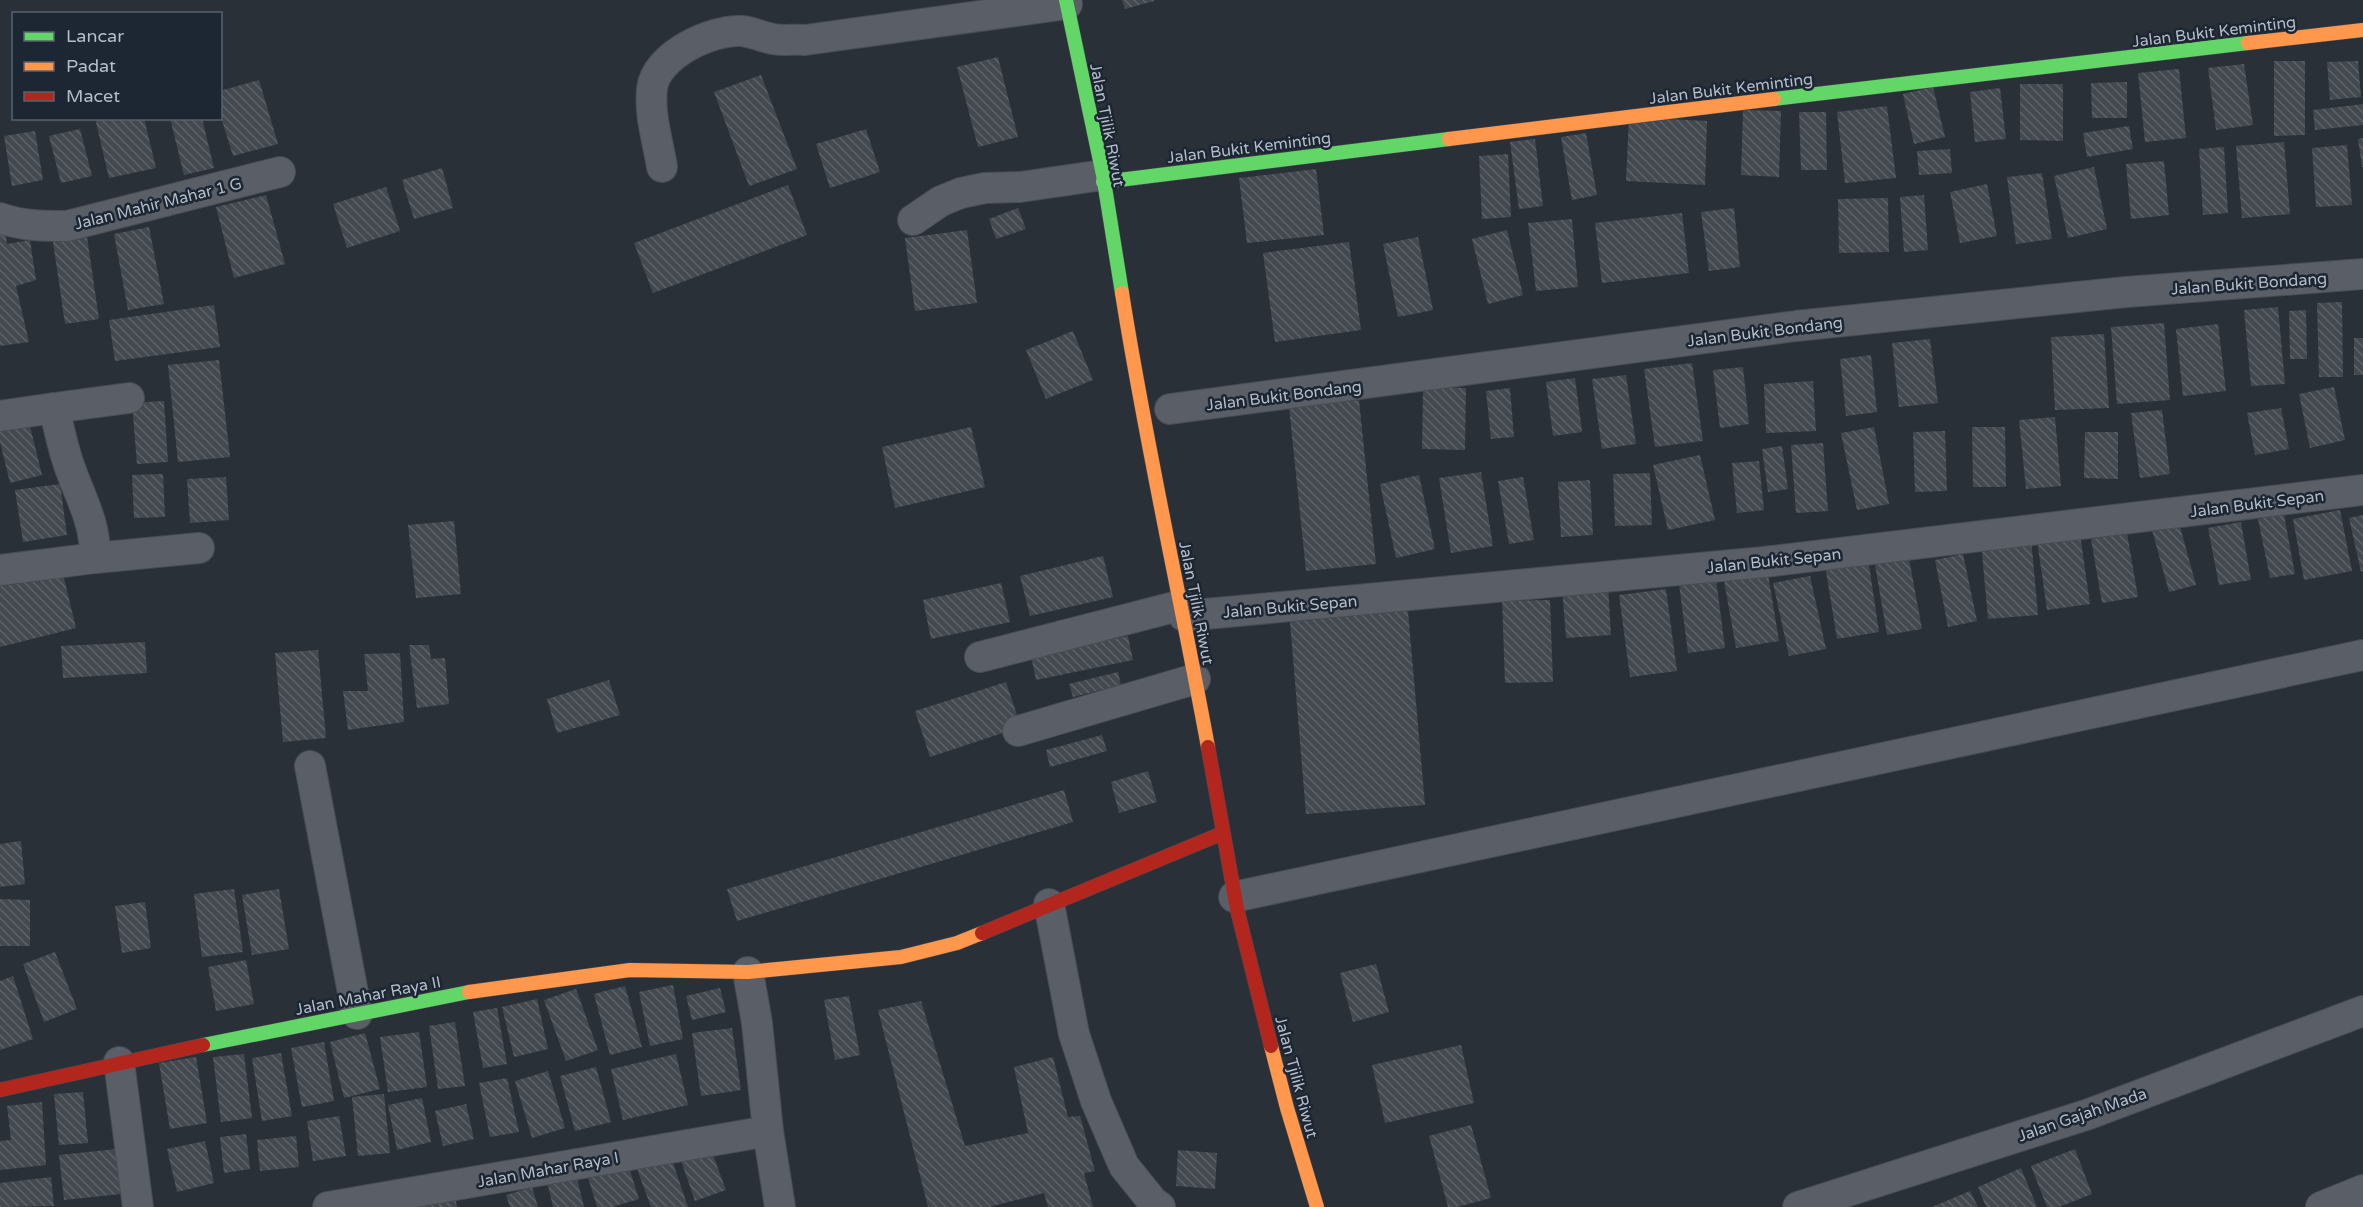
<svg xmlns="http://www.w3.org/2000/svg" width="2363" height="1207" font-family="'Varela Round',sans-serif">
<defs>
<pattern id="building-back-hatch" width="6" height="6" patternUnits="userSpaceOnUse" patternTransform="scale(1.5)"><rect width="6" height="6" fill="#444950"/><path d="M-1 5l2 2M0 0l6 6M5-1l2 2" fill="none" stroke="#5d6168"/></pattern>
</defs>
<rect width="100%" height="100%" fill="#2a3038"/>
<g fill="url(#building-back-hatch)">
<path d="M1122 0H1154V1L1125 9Z"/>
<path d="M998 57 1018 137 978 147 957 67Z"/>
<path d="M2274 61H2305V135L2274 136Z"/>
<path d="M2358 61 2361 97 2330 100 2327 62Z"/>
<path d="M2244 64 2253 125 2216 130 2208 68Z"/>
<path d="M2179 69 2186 138 2145 142 2138 73Z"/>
<path d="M761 75 797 169 749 186 714 92Z"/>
<path d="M259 80 278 144 233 156 220 114V91Z"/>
<path d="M2127 82V118H2092L2091 83Z"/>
<path d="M2020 84H2063V141L2020 140Z"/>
<path d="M1933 87 1945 137 1914 144 1903 94Z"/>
<path d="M2000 88 2006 139 1975 142 1970 92Z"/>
<path d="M2363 104V125L2315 130 2313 110Z"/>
<path d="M1887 106 1896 178 1845 183 1837 112Z"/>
<path d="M1743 110 1781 111 1779 177 1741 175Z"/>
<path d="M1799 112H1826L1827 170H1801Z"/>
<path d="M1629 117 1707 121 1705 185 1626 181Z"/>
<path d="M95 118H144L156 168 109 178Z"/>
<path d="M170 118H202L214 168 184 175Z"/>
<path d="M2129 126 2133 149 2087 157 2083 133Z"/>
<path d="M80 129 92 176 61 183 49 136Z"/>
<path d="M866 129 880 172 830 188 816 144Z"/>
<path d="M35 131 43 180 12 186 4 136Z"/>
<path d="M1586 133 1597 195 1572 200 1561 137Z"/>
<path d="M2363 138V167H2362L2358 139Z"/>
<path d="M1535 139 1543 206 1519 209 1510 142Z"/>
<path d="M2284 142 2290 214 2242 218 2236 146Z"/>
<path d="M2347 145 2352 205 2316 207 2312 148Z"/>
<path d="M2224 147 2228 213 2203 215 2199 149Z"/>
<path d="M1950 149 1952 173 1919 175 1917 151Z"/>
<path d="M1508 154 1511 217 1482 219 1479 156Z"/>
<path d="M2164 161 2169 215 2131 219 2126 164Z"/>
<path d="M2094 167 2107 229 2068 238 2054 176Z"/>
<path d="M442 168 453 208 414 219 402 180Z"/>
<path d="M1316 169 1324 235 1247 243 1239 178Z"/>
<path d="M2042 173 2052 239 2016 244 2007 177Z"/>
<path d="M1987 184 1997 236 1960 243 1950 192Z"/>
<path d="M788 185 807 235 653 293 634 243Z"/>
<path d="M386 187 400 231 347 248 333 204Z"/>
<path d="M266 195 285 264 234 278 216 207Z"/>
<path d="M1924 195 1928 250 1904 252 1900 197Z"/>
<path d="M1888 198 1889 252 1839 253 1838 199Z"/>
<path d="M1018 208 1026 229 996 239 989 219Z"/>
<path d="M1734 208 1740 267 1709 271 1701 212Z"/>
<path d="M1682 213 1689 273 1602 283 1595 223Z"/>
<path d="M1572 219 1578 287 1536 291 1528 223Z"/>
<path d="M149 227 164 304 128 310 114 234Z"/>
<path d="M5 230 7 244 30 240 36 280 16 286 29 342 0 346V231Z"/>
<path d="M967 230 977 303 915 311 905 238Z"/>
<path d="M1507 230 1523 295 1488 304 1472 239Z"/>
<path d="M87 237 99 319 65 324 53 242Z"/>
<path d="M1418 237 1433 310 1398 317 1383 244Z"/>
<path d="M1349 242 1361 330 1275 342 1263 253Z"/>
<path d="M2342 302 2343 377H2319L2317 303Z"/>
<path d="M214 305 220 347 115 361 109 320Z"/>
<path d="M2278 307 2285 384 2251 386 2244 310Z"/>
<path d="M2306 310 2307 359H2290L2289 311Z"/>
<path d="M2164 323 2170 400 2117 404 2111 327Z"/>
<path d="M2218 324 2226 391 2183 396 2176 329Z"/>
<path d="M1073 331 1093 380 1046 399 1026 350Z"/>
<path d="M2104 334 2109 408 2055 410 2051 337Z"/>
<rect x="2354" y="338" width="9" height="37"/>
<path d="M1930 339 1938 403 1899 407 1892 343Z"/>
<path d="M1871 355 1877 412 1846 416 1840 359Z"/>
<path d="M219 360 230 457 178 462 168 365Z"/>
<path d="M1692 363 1703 441 1655 447 1644 369Z"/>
<path d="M1743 367 1749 424 1720 428 1713 370Z"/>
<path d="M1626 375 1636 444 1602 449 1592 379Z"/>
<path d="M1575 378 1582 432 1553 436 1546 382Z"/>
<path d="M1813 381 1816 431 1766 433 1764 384Z"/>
<path d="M1423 387 1466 388 1465 450 1422 449Z"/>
<path d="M2334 387 2345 440 2310 448 2299 394Z"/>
<path d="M1510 388 1514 437 1491 439 1486 391Z"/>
<path d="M1359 400 1376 564 1306 571 1289 407Z"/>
<path d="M164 401 168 462 137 464 132 403Z"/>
<path d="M2281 408 2289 449 2255 455 2247 413Z"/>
<path d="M2162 410 2170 474 2140 478 2131 413Z"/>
<path d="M2055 417 2061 486 2026 489 2019 420Z"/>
<path d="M29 422 42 475 10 483 0 442V429Z"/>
<path d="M971 427 985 487 895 508 882 447Z"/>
<path d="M1874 427 1889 504 1857 510 1841 433Z"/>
<path d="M1972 427H2005L2006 487H1973Z"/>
<path d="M1945 431 1947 491 1915 492 1913 432Z"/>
<path d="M2085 432H2118V479L2084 478Z"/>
<path d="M1823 443 1828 511 1796 513 1791 445Z"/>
<path d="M1782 446 1788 489 1768 492 1762 449Z"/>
<path d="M1700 455 1715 520 1668 530 1653 465Z"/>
<path d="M1759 461 1764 510 1737 513 1732 463Z"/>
<path d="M1481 472 1493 546 1451 553 1439 478Z"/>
<path d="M1650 473 1652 525 1615 526 1613 474Z"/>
<path d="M163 474 165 517 134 518 132 475Z"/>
<path d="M1419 475 1435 549 1396 558 1380 484Z"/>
<path d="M226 477 229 520 190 523 187 479Z"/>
<path d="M1523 477 1534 540 1509 544 1498 481Z"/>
<path d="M1590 480 1593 535 1561 537 1558 482Z"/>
<path d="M60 484 67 535 23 542 15 490Z"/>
<path d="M2340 510 2352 571 2304 580 2293 519Z"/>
<path d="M2284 515 2295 574 2270 578 2258 519Z"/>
<path d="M2363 515V571L2361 572 2349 518Z"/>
<path d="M454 521 461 594 416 598 408 525Z"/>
<path d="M2241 522 2251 580 2219 585 2208 528Z"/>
<path d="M2179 523 2196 585 2169 592 2152 530Z"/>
<path d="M2127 533 2138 597 2102 603 2091 539Z"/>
<path d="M2080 534 2090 604 2047 610 2037 540Z"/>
<path d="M2031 538 2038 615 1988 619 1981 542Z"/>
<path d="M1908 553 1922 629 1887 635 1874 559Z"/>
<path d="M1963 554 1977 621 1948 627 1935 560Z"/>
<path d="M1103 556 1113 597 1030 616 1020 576Z"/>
<path d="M1868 558 1879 632 1837 639 1825 565Z"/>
<path d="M62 570 76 628 0 647V584Z"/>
<path d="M1715 571 1725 648 1688 653 1678 576Z"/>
<path d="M1768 574 1779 641 1736 648 1724 581Z"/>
<path d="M1810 576 1826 649 1789 656 1773 583Z"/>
<path d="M1001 583 1010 622 931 639 923 600Z"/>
<path d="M1608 584 1611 635 1566 638 1562 587Z"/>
<path d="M1666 589 1677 671 1630 677 1619 595Z"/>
<path d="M1407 600 1425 805 1306 814 1289 610Z"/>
<path d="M1550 600 1553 682 1505 683 1502 601Z"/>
<path d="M1128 636 1133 660 1036 680 1031 656Z"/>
<path d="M145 642 147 673 63 678 61 646Z"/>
<path d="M409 645H429L431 659 445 658 449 704 417 708Z"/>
<path d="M318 650 326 738 283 742 275 653Z"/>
<path d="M400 653 404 722 348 730 343 691H368L364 654Z"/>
<path d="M1118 672 1121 685 1073 697 1069 684Z"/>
<path d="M609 680 620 715 557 733 547 699Z"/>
<path d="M1006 682 1021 727 930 757 915 711Z"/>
<path d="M1102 735 1107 751 1050 767 1046 750Z"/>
<path d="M1148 771 1157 802 1119 813 1111 782Z"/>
<path d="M1064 790 1073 822 737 921 727 889Z"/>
<path d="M21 841 25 884 0 887V844Z"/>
<path d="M234 889 243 952 202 957 194 894Z"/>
<path d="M279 889 289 949 252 955 242 895Z"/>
<path d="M0 899 30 900V946H0Z"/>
<path d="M145 902 151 948 122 953 115 906Z"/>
<path d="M55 952 77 1009 44 1022 23 964Z"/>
<path d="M246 960 254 1004 216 1011 208 967Z"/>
<path d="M1376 964 1389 1012 1353 1022 1340 973Z"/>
<path d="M13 976 33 1039 0 1050V981Z"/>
<path d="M673 985 683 1039 650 1046 639 992Z"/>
<path d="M625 986 642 1047 610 1055 594 994Z"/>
<path d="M720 988 726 1012 692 1020 686 996Z"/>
<path d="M576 989 598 1050 566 1061 544 1000Z"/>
<path d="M849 996 860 1055 835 1060 824 1000Z"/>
<path d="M537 999 548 1049 514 1057 502 1007Z"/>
<path d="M921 1001 965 1146 1028 1133 1014 1067 1053 1057 1068 1117 1080 1116 1095 1171 1084 1173 1093 1207H1048L1044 1193 989 1207H928L878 1010Z"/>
<path d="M497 1008 507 1064 483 1068 473 1012Z"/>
<path d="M455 1022 465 1086 438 1089 429 1026Z"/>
<path d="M732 1028 741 1090 701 1096 692 1033Z"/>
<path d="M419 1032 427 1087 388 1092 380 1037Z"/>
<path d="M365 1033 380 1089 344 1098 330 1042Z"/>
<path d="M324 1042 334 1101 302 1107 291 1048Z"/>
<path d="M1461 1045 1474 1103 1385 1123 1372 1065Z"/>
<path d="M281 1053 292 1116 262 1121 252 1058Z"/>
<path d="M244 1054 252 1118 221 1122 213 1057Z"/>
<path d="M676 1054 688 1105 623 1120 611 1069Z"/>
<path d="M196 1057 207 1123 170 1129 159 1063Z"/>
<path d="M596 1067 611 1122 575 1131 560 1076Z"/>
<path d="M548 1071 565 1128 532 1138 515 1081Z"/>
<path d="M507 1078 519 1132 490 1137 479 1083Z"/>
<path d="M83 1092 88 1143 59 1145 54 1094Z"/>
<path d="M384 1094 390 1153 358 1156 352 1097Z"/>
<path d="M422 1098 431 1142 397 1150 388 1105Z"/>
<path d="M42 1102 46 1165 0 1170V1141L11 1140 7 1106Z"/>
<path d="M466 1104 474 1139 443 1146 435 1111Z"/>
<path d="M339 1116 346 1156 313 1161 307 1121Z"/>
<path d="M1471 1125 1491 1198 1457 1207H1448L1429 1136Z"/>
<path d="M246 1134 250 1169 224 1173 220 1137Z"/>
<path d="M296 1136 299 1167 260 1171 257 1140Z"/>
<path d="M205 1141 214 1183 177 1192 167 1149Z"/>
<path d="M709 1144 726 1190 695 1201 679 1155Z"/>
<path d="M126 1148 131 1193 64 1200 59 1155Z"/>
<path d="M2075 1149 2092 1194 2059 1207H2047L2031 1166Z"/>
<path d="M1178 1150 1217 1153 1215 1189 1176 1186Z"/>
<path d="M671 1157 688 1207H651L637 1169Z"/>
<path d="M627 1161 639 1199 612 1207H597L587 1174Z"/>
<path d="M2021 1168 2037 1207H1986L1978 1187Z"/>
<path d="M576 1174 584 1207H553L547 1181Z"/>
<path d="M51 1177 54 1206 0 1207V1183Z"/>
<path d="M532 1187 538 1207H510L506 1195Z"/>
<path d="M1970 1191 1978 1207H1932Z"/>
<path d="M455 1197 457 1207H423L422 1202Z"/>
</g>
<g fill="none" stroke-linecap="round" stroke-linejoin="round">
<defs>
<g id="street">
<path d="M662 167C658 142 649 114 652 89 655 56 711 29 742 31 752 32 763 37 773 39 783 41 795 39 805 40L1067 4"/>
<path d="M0 218C23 226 43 226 67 226L280 172"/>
<path d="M913 220 941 201 961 193 985 188 1020 187 1103 175"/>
<path d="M54 408 129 398"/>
<path d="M1170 409 1796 326 2126 292 2363 274"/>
<path d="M0 416 54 408C59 428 63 449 70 468 81 499 96 524 95 558L0 570"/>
<path d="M95 558 199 548"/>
<path d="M1184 616 1764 562 2363 490"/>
<path d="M980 657 1182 605"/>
<path d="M1018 731 1195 679"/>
<path d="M310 766 357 1014"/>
<path d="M1234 897 2363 655"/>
<path d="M1049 904 1074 1034 1096 1101 1124 1166 1153 1202 1160 1207"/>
<path d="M748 972 757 1023 768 1131 780 1207"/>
<path d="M119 1062 138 1207"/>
<path d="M328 1207 768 1131"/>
<path d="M1798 1207 2089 1114 2363 1011"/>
<path d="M2321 1207 2363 1190"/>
</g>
<g id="fast">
<path d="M1066 0 1103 175 1122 293"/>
<path d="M1774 99 2248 43"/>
<path d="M1103 182 1449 139"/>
<path d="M203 1045 469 992"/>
</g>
<g id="slow">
<path d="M2248 43 2363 30"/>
<path d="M1449 139 1774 99"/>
<path d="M1122 293C1146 445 1180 595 1208 747"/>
<path d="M469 992 630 970 748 972 901 957 957 943 982 933"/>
<path d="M1271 1046 1287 1108 1317 1207"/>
</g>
<g id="jam">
<path d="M1208 747 1237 909 1271 1046"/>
<path d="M982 933 1223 833"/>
<path d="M0 1090 203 1045"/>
</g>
</defs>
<use href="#street" stroke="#484c53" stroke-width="32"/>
<use href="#fast" stroke="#484c53" stroke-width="15"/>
<use href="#slow" stroke="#484c53" stroke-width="15"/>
<use href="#jam" stroke="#484c53" stroke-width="15"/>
<use href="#street" stroke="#5a5e66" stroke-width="30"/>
<use href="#fast" stroke="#63d668" stroke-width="14"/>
<use href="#slow" stroke="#ff974d" stroke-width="14"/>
<use href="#jam" stroke="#b3261e" stroke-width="14"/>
</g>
<g text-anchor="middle" stroke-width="5" stroke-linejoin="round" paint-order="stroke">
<g font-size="16" fill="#b4bcc9" stroke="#1d2633">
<text transform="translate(2214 31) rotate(-7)" y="6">Jalan Bukit Keminting</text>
<text transform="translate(1731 88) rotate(-7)" y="6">Jalan Bukit Keminting</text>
<text transform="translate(1108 125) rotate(79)" y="6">Jalan Tjilik Riwut</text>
<text transform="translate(1249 147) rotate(-7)" y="6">Jalan Bukit Keminting</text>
<text transform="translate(158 203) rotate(-14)" y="6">Jalan Mahir Mahar 1 G</text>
<text transform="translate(2249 283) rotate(-4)" y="6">Jalan Bukit Bondang</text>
<text transform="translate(1765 331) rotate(-7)" y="6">Jalan Bukit Bondang</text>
<text transform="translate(1284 395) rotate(-7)" y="6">Jalan Bukit Bondang</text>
<text transform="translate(2257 503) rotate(-7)" y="6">Jalan Bukit Sepan</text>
<text transform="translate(1774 560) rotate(-6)" y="6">Jalan Bukit Sepan</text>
<text transform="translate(1197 603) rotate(79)" y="6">Jalan Tjilik Riwut</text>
<text transform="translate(1290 606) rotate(-5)" y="6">Jalan Bukit Sepan</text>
<text transform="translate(368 995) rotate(-11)" y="6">Jalan Mahar Raya II</text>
<text transform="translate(1297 1077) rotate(75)" y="6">Jalan Tjilik Riwut</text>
<text transform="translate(2082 1114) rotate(-19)" y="6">Jalan Gajah Mada</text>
<text transform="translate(548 1169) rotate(-10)" y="6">Jalan Mahar Raya I</text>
</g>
</g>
<rect x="12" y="12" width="210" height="108" fill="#1d2633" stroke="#59626f" stroke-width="1.5"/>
<rect x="24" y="32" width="30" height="9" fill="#63d668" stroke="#59626f" stroke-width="1.5"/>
<text x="66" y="42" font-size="18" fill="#b4bcc9">Lancar</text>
<rect x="24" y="62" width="30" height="9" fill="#ff974d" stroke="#59626f" stroke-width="1.5"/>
<text x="66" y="72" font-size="18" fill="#b4bcc9">Padat</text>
<rect x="24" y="92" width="30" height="9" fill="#b3261e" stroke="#59626f" stroke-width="1.5"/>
<text x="66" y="102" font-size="18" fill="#b4bcc9">Macet</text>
</svg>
